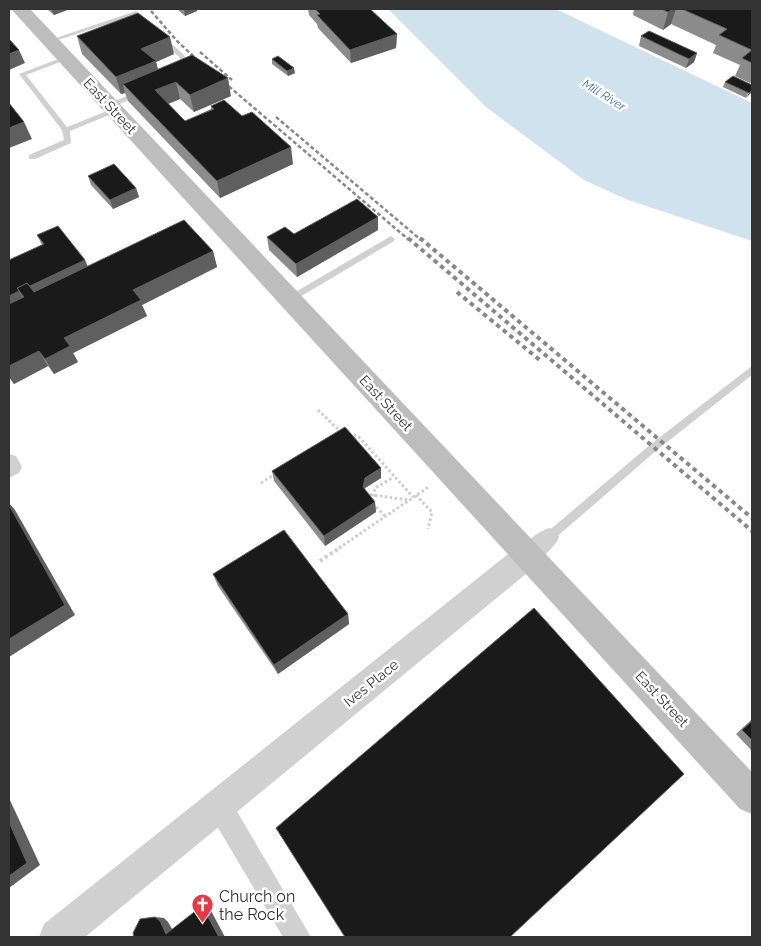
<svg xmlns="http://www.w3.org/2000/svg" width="761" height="946" font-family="Raleway,sans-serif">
<rect width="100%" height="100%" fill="#fff"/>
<path fill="#cfe2ee" d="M388 9H556L752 103V241L628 200 584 180 486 107Z"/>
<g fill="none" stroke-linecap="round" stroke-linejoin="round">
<g stroke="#cdcdcd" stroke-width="3" stroke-dasharray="2.5 2.5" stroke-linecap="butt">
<path d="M318 410 341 432"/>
<path d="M349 434 358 436 413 497"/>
<path d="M261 483 275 474"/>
<path d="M365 494 409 500"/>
<path d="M416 495 432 512 428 529"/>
<path d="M385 516 372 503 375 488 394 477"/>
<path d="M339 548 430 486"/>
</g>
<path stroke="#cdcdcd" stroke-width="4" stroke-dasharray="3 3" stroke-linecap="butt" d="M320 561 341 547"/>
<g fill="#d0d0d0" fill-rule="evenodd">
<path d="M136 11 146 20V22H142L135 15 52 42 47 41Z"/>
<path d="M160 37H164L184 55 189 71 188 72H184L179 57 160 39Z"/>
<path d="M66 56 68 57V59L26 75 67 127 112 109H118L119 111 70 131 71 143 35 159H29V155L64 140 62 130 19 74Z"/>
<path d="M136 92 142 94 113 107 106 105Z"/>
<path d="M391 236 395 239 394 241 293 301H287L286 299 287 297Z"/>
<path d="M752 366V375L657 450 553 540 549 542 545 540 544 537 545 534 651 444Z"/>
</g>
<g fill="#d0d0d0" fill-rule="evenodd">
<path d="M9 454 16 456 22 467 19 473 9 478Z"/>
<path d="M549 528 556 530 559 537C554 549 540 560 528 565L520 562 517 555C523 543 537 532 549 528Z"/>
<path d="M220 794 229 798 311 937H283L211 816 207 807 211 798Z"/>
</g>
<path fill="#d0d0d0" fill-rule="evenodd" d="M528 542 538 546 542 555 538 564 85 937H39L44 924 518 546Z"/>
<path fill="#bdbdbd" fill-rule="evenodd" d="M11 9H30L752 772V814L740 809Z"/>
<g stroke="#888" stroke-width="2.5" stroke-dasharray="4 2.5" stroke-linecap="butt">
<path d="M151 11 178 42 203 65"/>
<path d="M200 52 232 80"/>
<path d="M219 78 409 240"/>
<path d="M276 117 421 240"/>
</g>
<g stroke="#888" stroke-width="4" stroke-dasharray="4.5 4" stroke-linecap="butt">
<path d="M408 238 752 531"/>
<path d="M420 238 752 518"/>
<path d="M457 292 541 361"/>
</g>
</g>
<g fill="#8c8c8c">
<path d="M47 9H70L54 15Z"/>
<path d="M177 9H196L197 11 185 16Z"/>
<path d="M308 9H370L397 34 396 48 351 63 318 28 317 24 309 15Z"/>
<path d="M634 9H752V84L735 76 740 65 713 53 716 45 671 24 663 30 633 15Z"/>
<path d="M77 36 174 54 156 62 158 69 231 96 194 112 180 99 168 104 185 121 211 109V106L293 164 220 198 128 101 125 93 121 94 82 54Z"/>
<path d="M641 36 697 53 694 62 686 68 639 46Z"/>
<path d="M272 59 295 73 288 76 272 64Z"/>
<path d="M725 82 752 85 746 98 723 87Z"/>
<path d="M88 176 136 188 139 197 113 209 91 185Z"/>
<path d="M378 217V230L297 277 269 250 267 237 294 234Z"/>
<path d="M37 235 85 260 88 267 213 251 217 267 142 305 147 316 73 353 78 362 54 374 48 366 14 384 9 377V260L42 245Z"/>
<path d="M272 471 381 478 365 488V489L375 502 376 512 325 546 274 481Z"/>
<path d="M213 574 348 614 349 624 278 674 218 586Z"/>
<path d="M752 719V751L736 734Z"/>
</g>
<g fill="#5f5f5f">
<path d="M51 9H70L54 15Z"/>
<path d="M184 9H196L197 11 185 16Z"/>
<path d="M673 9H676L671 24 663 30 668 12Z"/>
<path d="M397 34 396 48 351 63 350 50Z"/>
<path d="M170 37 174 54 156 62 160 78 123 84 125 93 121 94 116 77 141 49Z"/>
<path d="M19 50 25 63 9 70V54Z"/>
<path d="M697 53 694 62 686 68 689 59Z"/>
<path d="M294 68 295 73 288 76 287 71Z"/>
<path d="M228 78 231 96 194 112 190 95Z"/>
<path d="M176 82 180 99 160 107 155 90Z"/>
<path d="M752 90V92L746 98 749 93Z"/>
<path d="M24 122 32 139 9 148V128Z"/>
<path d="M291 147 293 164 220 198 217 181Z"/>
<path d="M136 188 139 197 113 209 110 200Z"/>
<path d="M378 217V230L297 277 296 264Z"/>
<path d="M213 251 217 267 142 305 147 316 73 353 78 362 54 374 45 359 64 338 133 290Z"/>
<path d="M85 260 90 273 27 303 19 291Z"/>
<path d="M19 291 26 304 9 312V296Z"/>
<path d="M39 351 48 366 14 384 9 377V366Z"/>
<path d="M381 468V478L365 488 363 498V487L365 478Z"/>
<path d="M375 502 376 512 325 546 324 536Z"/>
<path d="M9 503 15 510 75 615 9 657Z"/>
<path d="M348 614 349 624 278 674 274 665Z"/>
<path d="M9 798 40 865 9 888Z"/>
<path d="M202 906 209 907 225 937H219Z"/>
<path d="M155 917 164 918 168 922 175 934H166Z"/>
</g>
<g fill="#1a1a1a" stroke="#5f5f5f">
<path d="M315 9H370L397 34 350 50 317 15 320 14Z"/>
<path d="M661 9H673L668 12Z"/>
<path d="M682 9H752V50L719 35 727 29Z"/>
<path d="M138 13 170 37 141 49 156 61 116 77 77 36Z"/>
<path d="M649 31 697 53 689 59 641 36Z"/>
<path d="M9 39 19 50 9 54Z"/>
<path d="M752 50V63L742 58Z"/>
<path d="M192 55 228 78 190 95 176 82 155 90 185 121 214 109 211 106 224 100 242 116 252 112 291 147 217 181 123 84Z"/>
<path d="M278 56 294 68 287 71 272 59Z"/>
<path d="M733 76 752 85V90L749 93 725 82Z"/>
<path d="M9 103 24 122 9 128Z"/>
<path d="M114 164 136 188 110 200 88 176Z"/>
<path d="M357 199 378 217 296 264 267 237 285 227 294 234Z"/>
<path d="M184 220 213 251 133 290 141 300 64 338 70 346 45 359 39 351 9 366V304L24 297 17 288 27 283 34 292Z"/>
<path d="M58 226 85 260 30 286 27 283 17 288 19 291 9 296V260L44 244 37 235Z"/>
<path d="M345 427 381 468 365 478 363 487 375 502 324 536 272 471Z"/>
<path d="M9 505 65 605 9 639Z"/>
<path d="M284 530 348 614 274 665 213 574Z"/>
<path d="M534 608 684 774 510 937H345L276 828Z"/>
<path d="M752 721V740L742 730Z"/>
<path d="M9 822 27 863 9 876Z"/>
<path d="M202 906 219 937H134L133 933 140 919 155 917 160 921 166 934Z"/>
</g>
<defs>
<symbol id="church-pin" viewBox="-11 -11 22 30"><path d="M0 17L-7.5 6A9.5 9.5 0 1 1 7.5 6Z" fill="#e63946" stroke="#fff"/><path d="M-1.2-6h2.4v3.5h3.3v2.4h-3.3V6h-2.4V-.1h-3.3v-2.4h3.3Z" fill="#fff"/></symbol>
</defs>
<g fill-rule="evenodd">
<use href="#church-pin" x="190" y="892" width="25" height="34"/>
</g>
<g text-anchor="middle" stroke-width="5" stroke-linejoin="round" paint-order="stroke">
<g font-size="12" font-style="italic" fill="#3f7597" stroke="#fff">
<text transform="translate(604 95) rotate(32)" y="4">Mill River</text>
</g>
<g font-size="14" fill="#333" stroke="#fff">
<text transform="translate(110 106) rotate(47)" y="5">East Street</text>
<text transform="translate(386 403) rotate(47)" y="5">East Street</text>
<text transform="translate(371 683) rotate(-39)" y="5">Ives Place</text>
<text transform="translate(662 699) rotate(47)" y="5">East Street</text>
</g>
<g font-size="16" fill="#333" stroke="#fff" text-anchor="start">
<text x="219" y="902">Church on<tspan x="219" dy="18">the Rock</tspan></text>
</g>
</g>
<rect width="761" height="946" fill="none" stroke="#333333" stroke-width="20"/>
</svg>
